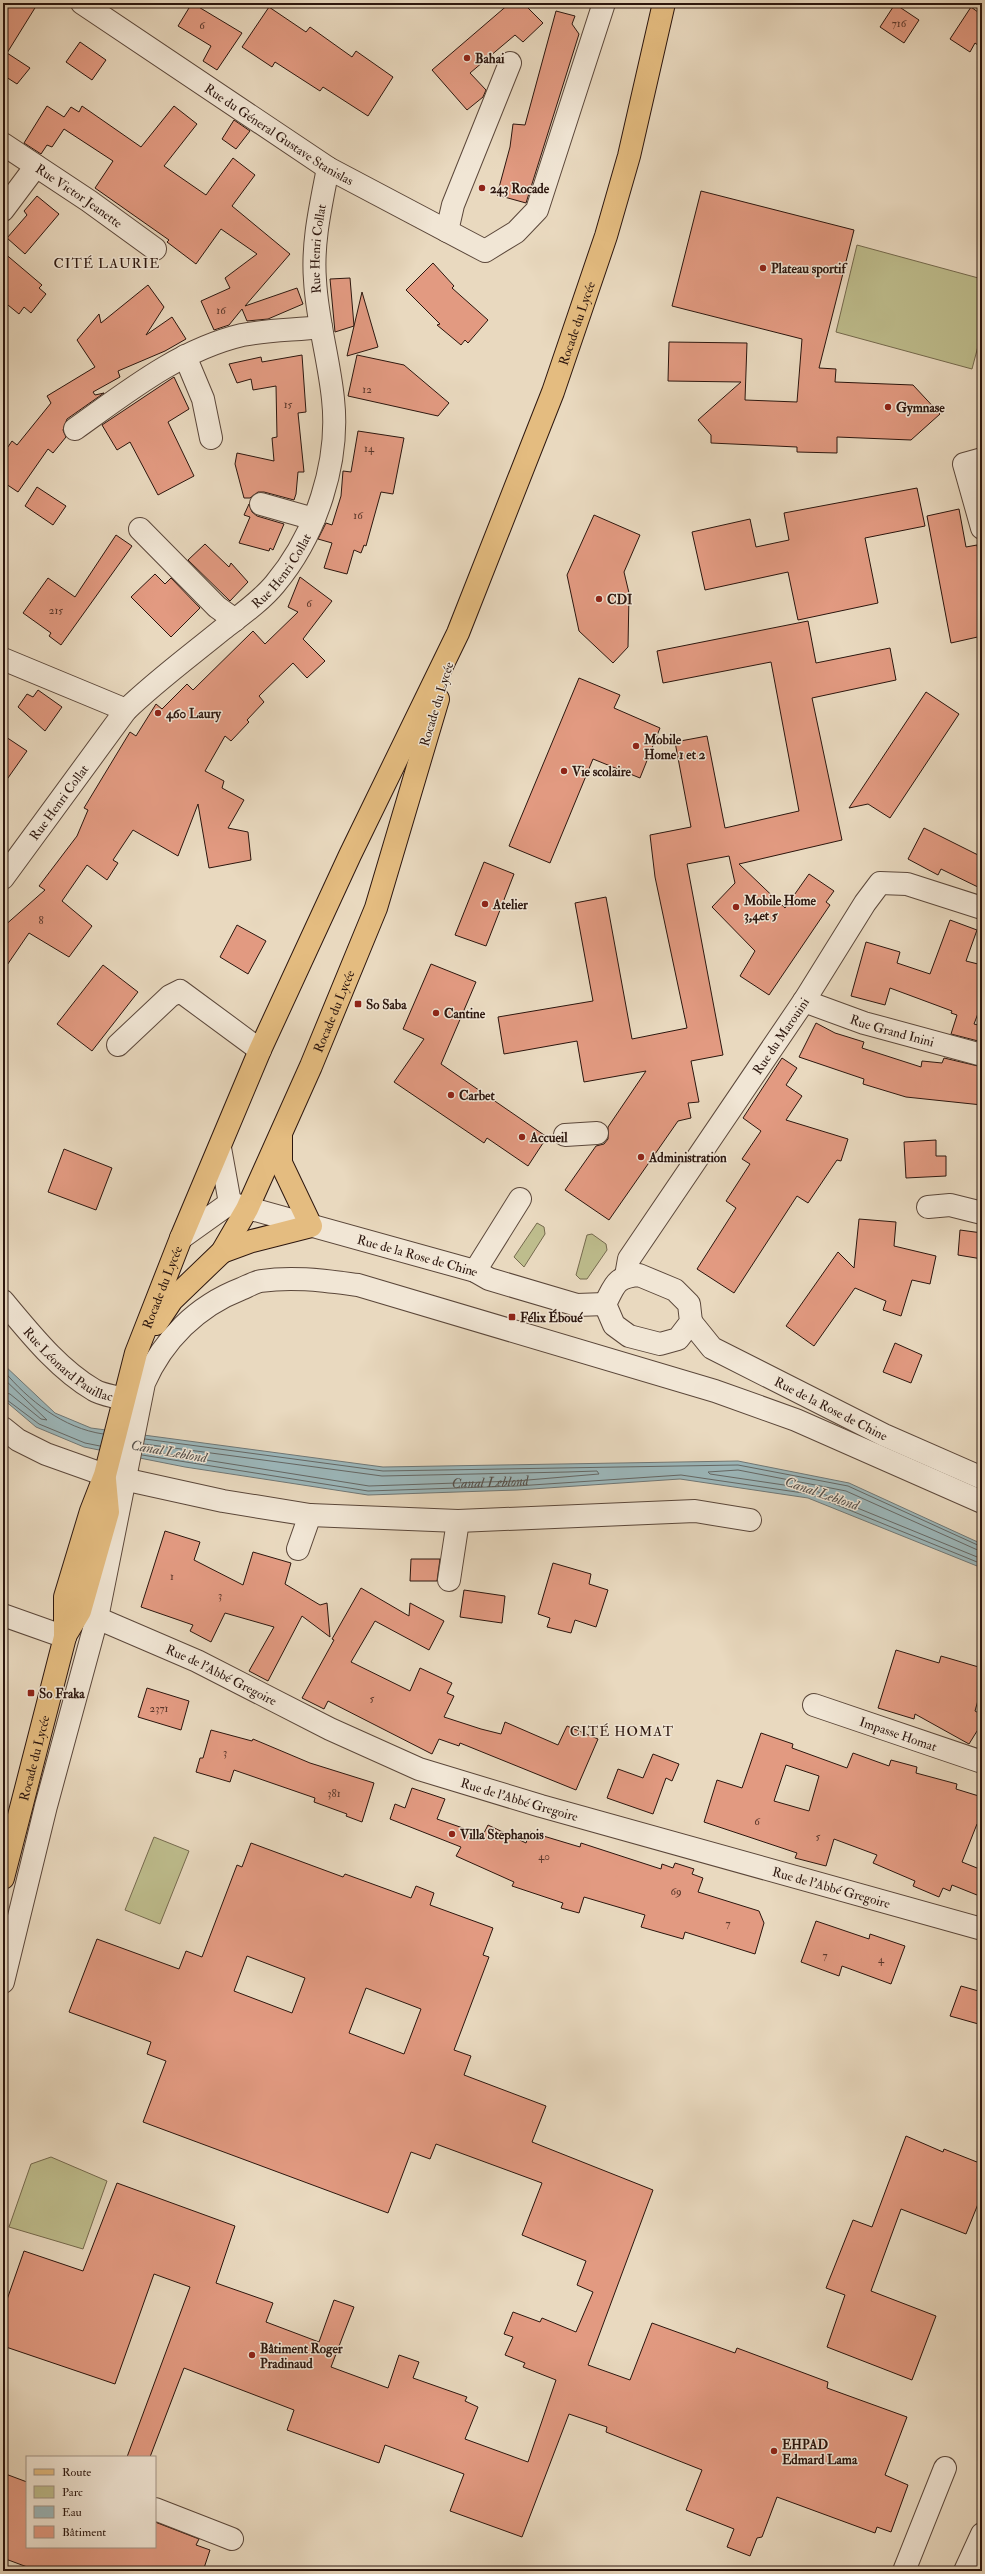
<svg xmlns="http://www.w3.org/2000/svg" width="985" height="2574" font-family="'IM FELL Double Pica',serif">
<rect width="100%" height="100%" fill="#e9d9bf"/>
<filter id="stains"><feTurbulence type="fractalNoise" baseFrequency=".005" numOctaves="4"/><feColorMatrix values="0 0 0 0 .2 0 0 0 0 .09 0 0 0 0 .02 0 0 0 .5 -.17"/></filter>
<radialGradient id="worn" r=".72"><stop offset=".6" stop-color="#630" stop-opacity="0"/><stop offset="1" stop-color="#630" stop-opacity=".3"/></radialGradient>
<g fill="#bebd8d" stroke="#756a4e">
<path d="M857 245 982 279V331L972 369 836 332Z"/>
<path d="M537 1223 544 1227 545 1234 524 1267 514 1257Z"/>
<path d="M592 1234 606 1244 607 1250 587 1279H580L576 1275 587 1235Z"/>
<path d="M154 1837 189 1851 160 1924 125 1910Z"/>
<path d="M51 2157 107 2181 83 2249 9 2227 31 2164Z"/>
</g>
<path fill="#9cb8bc" stroke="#6f7776" d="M3 1364 55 1413 91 1428 383 1467 738 1461 849 1483 982 1544V1568L808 1498 680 1479 517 1490 368 1495 185 1467 84 1447 36 1427 3 1399Z"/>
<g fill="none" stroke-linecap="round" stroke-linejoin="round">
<g stroke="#646765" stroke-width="1">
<path d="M3 1370C29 1401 63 1428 103 1434"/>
<path d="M3 1378 47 1420 41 1419 10 1394 3 1392"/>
<path d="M3 1397 39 1424 85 1443 100 1446"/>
<path d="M145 1439 383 1471 738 1465 848 1486 982 1547"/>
<path id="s1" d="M143 1450 369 1486 516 1481 599 1474 597 1471 567 1472 382 1476 144 1444"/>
<path d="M142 1455 368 1491 517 1486 681 1475 810 1494 982 1564"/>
<path d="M982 1552 846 1491 738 1470 708 1472 710 1474 811 1489 982 1559"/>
</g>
</g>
<g fill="#e29a81" stroke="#2c160e" fill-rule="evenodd">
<path d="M9 3H38L7 53 30 68 17 84 3 75V12Z"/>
<path d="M192 3 242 33 217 70 203 61 211 46 178 26Z"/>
<path d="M510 3H523L543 23 523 42 515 35 470 73 486 90 483 97 467 110 432 70Z"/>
<path d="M895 4 919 20 904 43 880 27Z"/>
<path d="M269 7 306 32 310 27 352 57 356 51 393 77 368 116 323 87 320 91 275 62 272 67 242 47Z"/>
<path d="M971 7 982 15V48L975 43 970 52 950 39Z"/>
<path d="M556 11 575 16 572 24 579 34 526 203 497 195 510 147 513 124 525 125Z"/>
<path d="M80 42 106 60 92 80 66 62Z"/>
<path d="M47 106 64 117 71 107 79 112 82 106 141 147 174 106 197 124 164 166 206 195 233 158 255 175 232 206 290 254 245 306 297 288 303 304 268 319 247 321 242 309 229 325 214 330 201 301 230 288 225 278 257 254 221 229 196 264 167 242 169 240 95 188 113 161 64 129 52 147 47 145 41 154 24 143Z"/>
<path d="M234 120 250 131 236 149 222 139Z"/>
<path d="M701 191 854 230 819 368 836 369 835 382 913 385 940 414 911 440 837 437V453L797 452V447L711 443V435L698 420 741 382 668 381 669 342 747 343 745 400 797 402 802 339 672 306Z"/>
<path d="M37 196 59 214 25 254 7 238 27 215 24 211Z"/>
<path d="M3 252 42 285 39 288 46 294 31 313 24 307 19 314 3 301Z"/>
<path d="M433 263 454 286 452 288 488 320 468 343 465 340 461 345 437 325 440 324 406 290Z"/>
<path d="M350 278 354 326 335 332 330 279Z"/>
<path d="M148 285 164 307 146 335 172 317 186 339 165 351 118 371 120 377 93 392 95 395 104 393 67 419 63 430 66 437 53 453 48 449 18 492 3 482V454L12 441 17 445 51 403 47 396 95 367 77 340 99 314 101 323Z"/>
<path d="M362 292 378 347 347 356Z"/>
<path d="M302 355 306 412 298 413 304 472H298L296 494 294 500 264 492H258L250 498H244L235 464 237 453 274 461 272 438 277 437 276 386 253 390 251 379 237 383 229 364 261 357 262 362Z"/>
<path d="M357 355 404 365 449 403 438 416 348 396Z"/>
<path d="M174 377 189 409 168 422 194 476 158 495 130 442 117 450 102 425Z"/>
<path d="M358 431 404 438 393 494 381 492 366 546 364 545 361 553 354 550 347 574 324 568 332 543 318 539 326 523 332 525 341 496 343 471 351 472Z"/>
<path d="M37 487 66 506 53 525 25 506Z"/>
<path d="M917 488 925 526 865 538 878 603 798 620 788 572 705 590 692 532 750 519 756 547 789 540 784 513Z"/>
<path d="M249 504 252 512 257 516 284 524 273 550 270 548 269 551 239 543 250 517 244 515Z"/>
<path d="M959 509 966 547 977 545 982 572V636L951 643 927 516Z"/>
<path d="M594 515 640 535 624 572 629 593 628 647 613 663 579 631 567 575Z"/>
<path d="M116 535 132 546 61 645 49 636 51 633 23 613 48 578 75 597Z"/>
<path d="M205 544 229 567 231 563 248 582 230 601 188 560Z"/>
<path d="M155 574 165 584 171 578 200 608 171 637 131 597Z"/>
<path d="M300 577 332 601 303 639 325 661 307 678 293 663 259 696 264 702 247 720 249 722 231 741 225 736 205 771 224 781 222 788 244 800 228 828 248 832 251 860 209 868 198 804 178 856 133 830 113 860 118 863 107 880 87 865 62 901 92 926 69 957 29 933 3 971V927L45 890 39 886 77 836 88 810 84 808 130 732 136 736 156 704 162 709 187 684 193 690 253 631 265 644 298 612 288 607Z"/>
<path d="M808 621 816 663 890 648 896 680 812 698 842 840 739 864 785 908 809 874 834 891 826 902 830 905 769 995 740 976 755 951 712 907 735 883 729 856 687 864 723 1055 691 1061 699 1102 688 1103 691 1118 678 1121 609 1220 565 1190 596 1146 604 1144 608 1139V1127L646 1071 584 1082 577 1041 504 1054 498 1017 593 1001 575 903 606 897 632 1039 687 1028 655 877 650 835 691 827 675 742 707 736 725 828 799 811 771 662 663 683 657 651Z"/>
<path d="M579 678 620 695 614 708 660 728 640 778 593 759 550 863 509 846Z"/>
<path d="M38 690 62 707 45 731 18 707 27 694 33 697Z"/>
<path d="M926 692 959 714 890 818 868 804 849 808Z"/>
<path d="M3 735 27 751 3 785Z"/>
<path d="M924 828 982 857V889L941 869 938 875 908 859Z"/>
<path d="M484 862 514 874 486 946 455 935Z"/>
<path d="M950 920 977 930 966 961 982 965V1003L974 1024 982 1026V1042L951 1034 957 1015 951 1013 952 1011 890 988 885 1005 851 996 866 942 900 952 897 963 930 974Z"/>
<path d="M237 925 266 941 248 974 220 957Z"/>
<path d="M431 964 476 982 441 1064 547 1137 528 1166 487 1138 484 1143 394 1082 424 1039 403 1029Z"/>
<path d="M103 965 138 992 92 1051 57 1024Z"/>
<path d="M816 1023 835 1033 864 1042 862 1048 921 1067 922 1061 942 1063 944 1058 982 1067V1105L906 1097 863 1084 864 1079 799 1057Z"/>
<path d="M782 1058 797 1068 786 1085 802 1096 786 1120 848 1139 841 1161 837 1160 808 1203 797 1196 734 1293 697 1269 736 1208 726 1201 750 1164 742 1159 761 1131 743 1118Z"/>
<path d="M936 1140V1156H946V1176L906 1178 904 1142Z"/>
<path d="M64 1149 112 1168 96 1210 48 1192Z"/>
<path d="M859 1219 896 1222 894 1246 936 1256 930 1284 912 1280 901 1316 883 1310 886 1301 855 1288 814 1346 786 1326 838 1252 854 1268Z"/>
<path d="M960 1230 982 1233V1259L958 1255Z"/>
<path d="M895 1343 922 1355 911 1383 883 1372Z"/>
<path d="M165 1531 200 1542 194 1560 243 1585 253 1552 291 1563 285 1584 320 1605 327 1603 330 1637 302 1616 268 1681 249 1671 274 1627 225 1613 211 1642 190 1631 193 1625 141 1607Z"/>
<path d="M411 1559H440L437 1581H410Z"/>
<path d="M553 1563 591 1574 589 1584 608 1590 596 1627 575 1620 571 1633 547 1627 550 1618 538 1614Z"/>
<path d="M361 1588 409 1616 410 1603 444 1621 429 1650 375 1621 351 1662 410 1691 420 1668 452 1683 447 1693 454 1696 444 1717 481 1729 501 1734 505 1722 558 1745 567 1726 598 1739 576 1790 460 1743 459 1746 439 1739 432 1754 328 1701 324 1709 302 1698 334 1640 332 1639Z"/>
<path d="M464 1590 505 1596 502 1623 460 1617Z"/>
<path d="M896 1650 939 1663 941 1656 982 1668V1686L975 1711 982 1715V1723L969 1744 915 1714 914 1719 878 1708Z"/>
<path d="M147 1688 189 1701 181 1730 138 1717Z"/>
<path d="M211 1730 252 1741 253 1739 310 1763 374 1783 362 1822 346 1816 347 1814 314 1802 315 1798 234 1770 230 1782 196 1772 200 1758H203Z"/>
<path d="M761 1733 793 1744 792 1748 847 1768 853 1753 889 1766 891 1760 917 1767 916 1773 957 1784 956 1789 982 1797V1826L977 1824 962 1862 982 1870V1897L952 1885 950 1891 943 1888 939 1897 913 1886 915 1881 873 1863 877 1855 834 1839 826 1866 795 1858 797 1853 704 1822 717 1780 742 1788ZM786 1765 819 1776 809 1811 774 1801Z"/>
<path d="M653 1754 679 1764 672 1781 666 1778 653 1814 607 1798 618 1769 643 1778Z"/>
<path d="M412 1788 445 1799 437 1819 483 1835 488 1825 526 1843 530 1832 580 1847 581 1843 661 1869 662 1864 673 1868 675 1863 694 1869 692 1874 703 1878 698 1892 759 1911 764 1923 755 1954 685 1932 683 1939 641 1927 645 1915 584 1897 579 1913 561 1908 563 1903 512 1886 514 1882 456 1856 461 1847 390 1819 395 1804 405 1808Z"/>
<path d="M251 1843 343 1877 345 1874 411 1898 416 1886 434 1893 430 1905 493 1928 483 1955 489 1957 454 2050 471 2056 464 2075 546 2106 532 2142 653 2190 588 2365 630 2380 652 2323 735 2353 737 2348 828 2382 827 2388 907 2417 885 2475 908 2485 891 2532 877 2527 875 2533 777 2497 762 2537 757 2538 750 2556 727 2547 734 2529 686 2510 702 2470 606 2432 607 2427 569 2414 522 2537 450 2511 464 2474 385 2445 379 2463 287 2430 294 2410 184 2368 150 2457H127L190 2287 154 2274 115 2384 3 2346V2311L24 2251 83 2271 117 2183 235 2226 216 2283 273 2303 266 2322 319 2342 334 2300 354 2307 331 2367 388 2388 399 2355 419 2362 413 2378 467 2397 465 2401 478 2407 465 2439 528 2462 556 2380 523 2367 525 2363 505 2355 513 2337 504 2334 513 2312 540 2322 542 2318 576 2332 593 2292 577 2285 586 2261 522 2235 542 2183 436 2144 430 2159 411 2152 388 2213 143 2122 166 2061 147 2054 151 2042 69 2012 97 1939 179 1969 186 1951 202 1957 237 1865 242 1867ZM247 1956 305 1978 292 2013 234 1991ZM366 1988 421 2009 404 2054 349 2033Z"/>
<path d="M816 1921 869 1939 870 1934 905 1946 891 1984 842 1966 839 1976 801 1962Z"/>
<path d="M961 1986 982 1992V2025L950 2016Z"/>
<path d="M906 2136 943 2152 944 2149 982 2164V2194L966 2234 901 2209 871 2291 936 2316 912 2380 827 2347 845 2295 826 2288 853 2220 872 2227Z"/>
<path d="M3 2473 27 2482V2547H155V2522L199 2539 196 2545 210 2550 203 2571H38L3 2558Z"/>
</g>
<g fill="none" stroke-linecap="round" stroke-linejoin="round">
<defs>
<g id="minor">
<path id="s2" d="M82 3 328 168 485 251 516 232 537 210 604 3"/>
<path id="s3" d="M3 144 89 201 155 249"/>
<path d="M3 210 36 166"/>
<path d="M447 231 453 205 510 63"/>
<path d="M185 356 203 399 211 438"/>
<path d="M75 429C127 392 179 350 242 335 267 330 295 330 321 327"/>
<path d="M982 459 964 464 982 528"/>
<path d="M261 504 314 519"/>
<path d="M140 529 217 607 235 620"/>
<path d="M3 659 126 710"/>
<path id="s4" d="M3 878 126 710C156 681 190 656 223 629 241 615 261 601 275 584 316 535 340 462 333 399 329 359 317 320 315 280 312 242 321 205 328 168"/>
<path id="s5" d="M804 1001 864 1023 982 1055"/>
<path d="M118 1045 170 996 180 991 260 1050"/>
<path d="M565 1135 597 1133"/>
<path d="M220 1148 230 1203"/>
<path d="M928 1207 950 1205 982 1213"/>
<path id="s6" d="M181 1238 230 1203 475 1271 489 1279 577 1305 605 1304"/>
<path d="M475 1271 520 1199"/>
<path d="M639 1275 675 1290 689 1304 691 1322 678 1339 660 1344 629 1336 614 1325 605 1304C615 1285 615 1277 639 1275Z"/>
<path id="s7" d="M626 1276 629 1259 804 1001 865 903 880 883 907 884 982 908"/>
<path id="s8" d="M3 1301C30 1333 58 1369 94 1390 102 1395 114 1396 124 1399"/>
<path id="s9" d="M691 1322 712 1348 884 1435 982 1478"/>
<path d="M3 1428 18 1440 46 1454 105 1475 223 1501 310 1515 458 1521 695 1511 750 1520"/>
<path d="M298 1549 310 1515"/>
<path d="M449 1580 458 1521"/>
<path id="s10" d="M83 1612 197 1661 330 1729 419 1769 541 1806 982 1929"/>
<path d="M3 1615 65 1637"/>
<path id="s11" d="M814 1705 982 1762"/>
<path d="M3 1982 46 1806 97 1618 144 1383C163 1340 197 1306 241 1289 248 1286 255 1282 261 1281 294 1276 326 1281 358 1285L715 1391 796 1420 982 1502"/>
<path d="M155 2509 232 2539"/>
<path d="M904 2571 945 2468"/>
<path d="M965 2571 982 2534"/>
</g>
<g id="major">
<path d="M222 1252 252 1241 311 1226 281 1163V1135"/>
<path id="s12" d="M156 1324 172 1300 222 1252 247 1209 311 1066 376 908 438 699"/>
<path d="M65 1636 80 1611 108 1512 105 1480"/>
<path id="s13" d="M3 1878 65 1637V1597L91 1511 105 1475 136 1353 181 1238 260 1050 350 855 458 633 553 392 606 236 629 156 664 3"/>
</g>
</defs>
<use href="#minor" stroke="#5b473a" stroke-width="24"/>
<use href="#major" stroke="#2c160e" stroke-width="24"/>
<use href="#minor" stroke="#f1e6d5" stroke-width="22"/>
<use href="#major" stroke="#e4bc80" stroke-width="22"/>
</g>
<g fill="#8f2418" stroke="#f1e6d5" stroke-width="1.5">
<circle cx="467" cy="58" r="4"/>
<circle cx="482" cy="188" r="4"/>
<circle cx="763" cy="268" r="4"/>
<circle cx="888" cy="407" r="4"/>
<circle cx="599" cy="599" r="4"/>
<circle cx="158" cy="713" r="4"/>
<circle cx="636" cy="746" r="4"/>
<circle cx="564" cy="771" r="4"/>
<circle cx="485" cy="904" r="4"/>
<circle cx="736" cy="907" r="4"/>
<rect x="354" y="1000" width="8" height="8" rx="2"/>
<circle cx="436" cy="1013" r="4"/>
<circle cx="451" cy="1095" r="4"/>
<circle cx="522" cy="1137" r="4"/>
<circle cx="641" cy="1157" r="4"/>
<rect x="508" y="1313" width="8" height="8" rx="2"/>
<rect x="27" y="1689" width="8" height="8" rx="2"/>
<circle cx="452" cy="1834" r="4"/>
<circle cx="252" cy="2355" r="4"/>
<circle cx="774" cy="2451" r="4"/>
</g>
<g text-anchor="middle" stroke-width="3" stroke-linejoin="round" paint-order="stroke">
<g font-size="11" fill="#5a372b">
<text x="899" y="27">716</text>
<text x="202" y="29">6</text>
<text x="221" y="314">16</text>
<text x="367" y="393">12</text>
<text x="288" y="408">15</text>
<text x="369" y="452">14</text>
<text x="358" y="519">16</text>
<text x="309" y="607">6</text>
<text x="56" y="614">215</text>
<text x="41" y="924">8</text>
<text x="172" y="1580">1</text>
<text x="220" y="1599">3</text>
<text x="372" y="1702">5</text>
<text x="159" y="1712">2371</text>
<text x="225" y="1756">3</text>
<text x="334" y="1797">381</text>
<text x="757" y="1825">6</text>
<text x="818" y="1840">5</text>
<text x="544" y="1860">40</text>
<text x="676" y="1895">69</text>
<text x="728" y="1927">7</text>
<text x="825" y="1959">7</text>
<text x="881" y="1963">4</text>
</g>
<g font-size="13" font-weight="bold" fill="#2c160e" stroke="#f1e6d5" text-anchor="start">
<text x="475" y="63">Bahai</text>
<text x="490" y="193">243 Rocade</text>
<text x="771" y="273">Plateau sportif</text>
<text x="896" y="412">Gymnase</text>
<text x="607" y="604">CDI</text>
<text x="166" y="718">460 Laury</text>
<text x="644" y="744">Mobile<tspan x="644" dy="15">Home 1 et 2</tspan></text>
<text x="572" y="776">Vie scolaire</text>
<text x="744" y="905">Mobile Home<tspan x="744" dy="15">3,4et 5</tspan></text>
<text x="493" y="909">Atelier</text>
<text x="366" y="1009">So Saba</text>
<text x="444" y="1018">Cantine</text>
<text x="459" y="1100">Carbet</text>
<text x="530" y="1142">Accueil</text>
<text x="649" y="1162">Administration</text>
<text x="520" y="1322">Félix Éboué</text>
<text x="39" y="1698">So Fraka</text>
<text x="460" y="1839">Villa Stephanois</text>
<text x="260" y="2353">Bâtiment Roger<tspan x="260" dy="15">Pradinaud</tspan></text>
<text x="782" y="2449">EHPAD<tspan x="782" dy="15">Edmard Lama</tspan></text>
</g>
<g font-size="13" fill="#2c160e" stroke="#f1e6d5">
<text dy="5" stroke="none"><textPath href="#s2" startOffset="237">Rue du Géneral Gustave Stanislas</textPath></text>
<text dy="5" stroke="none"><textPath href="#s3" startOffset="92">Rue Victor Jeanette</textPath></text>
<text dy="5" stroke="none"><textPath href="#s4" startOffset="754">Rue Henri Collat</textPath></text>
<text dy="5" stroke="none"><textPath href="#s13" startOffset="1664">Rocade du Lycée</textPath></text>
<text dy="5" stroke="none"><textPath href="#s4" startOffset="418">Rue Henri Collat</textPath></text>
<text transform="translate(436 704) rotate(-73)" y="5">Rocade du Lycée</text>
<text dy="5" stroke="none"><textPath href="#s4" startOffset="94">Rue Henri Collat</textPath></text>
<text dy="5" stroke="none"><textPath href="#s12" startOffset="364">Rocade du Lycée</textPath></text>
<text dy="5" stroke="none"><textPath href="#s5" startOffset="93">Rue Grand Inini</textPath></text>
<text dy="5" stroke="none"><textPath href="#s7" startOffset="287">Rue du Marouini</textPath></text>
<text dy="5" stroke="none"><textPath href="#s6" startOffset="255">Rue de la Rose de Chine</textPath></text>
<text dy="5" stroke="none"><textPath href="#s13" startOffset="614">Rocade du Lycée</textPath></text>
<text dy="5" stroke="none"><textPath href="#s8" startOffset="92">Rue Léonard Pauillac</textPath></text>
<text dy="5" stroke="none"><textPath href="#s9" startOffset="167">Rue de la Rose de Chine</textPath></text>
<text dy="5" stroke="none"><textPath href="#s10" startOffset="152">Rue de l'Abbé Gregoire</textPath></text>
<text dy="5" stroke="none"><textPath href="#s11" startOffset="89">Impasse Homat</textPath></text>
<text dy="5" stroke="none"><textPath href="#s13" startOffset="124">Rocade du Lycée</textPath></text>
<text dy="5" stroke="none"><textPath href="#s10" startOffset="476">Rue de l'Abbé Gregoire</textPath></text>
<text dy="5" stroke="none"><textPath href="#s10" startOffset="800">Rue de l'Abbé Gregoire</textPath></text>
</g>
<g font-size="14" letter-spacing="1" fill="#2c160e" stroke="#f1e6d5">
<text x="107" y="268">CITÉ LAURIE</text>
<text x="622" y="1736">CITÉ HOMAT</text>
</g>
<g font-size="14" font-style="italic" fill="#534f4b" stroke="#f1e6d5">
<text transform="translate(169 1451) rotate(10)" y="5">Canal Leblond</text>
<text dy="5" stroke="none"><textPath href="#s1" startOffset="350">Canal Leblond</textPath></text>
<text transform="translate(822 1493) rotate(19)" y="5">Canal Leblond</text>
</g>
</g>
<rect width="985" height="2574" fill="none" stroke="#e9d9bf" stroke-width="16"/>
<rect x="4" y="4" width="977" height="2566" fill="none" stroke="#2c160e" stroke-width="2"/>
<rect x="8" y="8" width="969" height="2558" fill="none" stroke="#2c160e"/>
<rect x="26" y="2456" width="130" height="92" fill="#f1e6d5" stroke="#a29385"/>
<rect x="34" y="2469" width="20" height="6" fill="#e4bc80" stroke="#a29385"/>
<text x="62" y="2476" font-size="12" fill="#2c160e">Route</text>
<rect x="34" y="2486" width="20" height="12" fill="#bebd8d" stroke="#a29385"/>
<text x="62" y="2496" font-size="12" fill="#2c160e">Parc</text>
<rect x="34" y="2506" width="20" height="12" fill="#9cb8bc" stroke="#a29385"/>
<text x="62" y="2516" font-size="12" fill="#2c160e">Eau</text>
<rect x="34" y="2526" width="20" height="12" fill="#e29a81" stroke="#a29385"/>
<text x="62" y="2536" font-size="12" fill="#2c160e">Bâtiment</text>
<rect width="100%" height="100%" filter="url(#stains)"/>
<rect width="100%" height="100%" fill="url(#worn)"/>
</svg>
